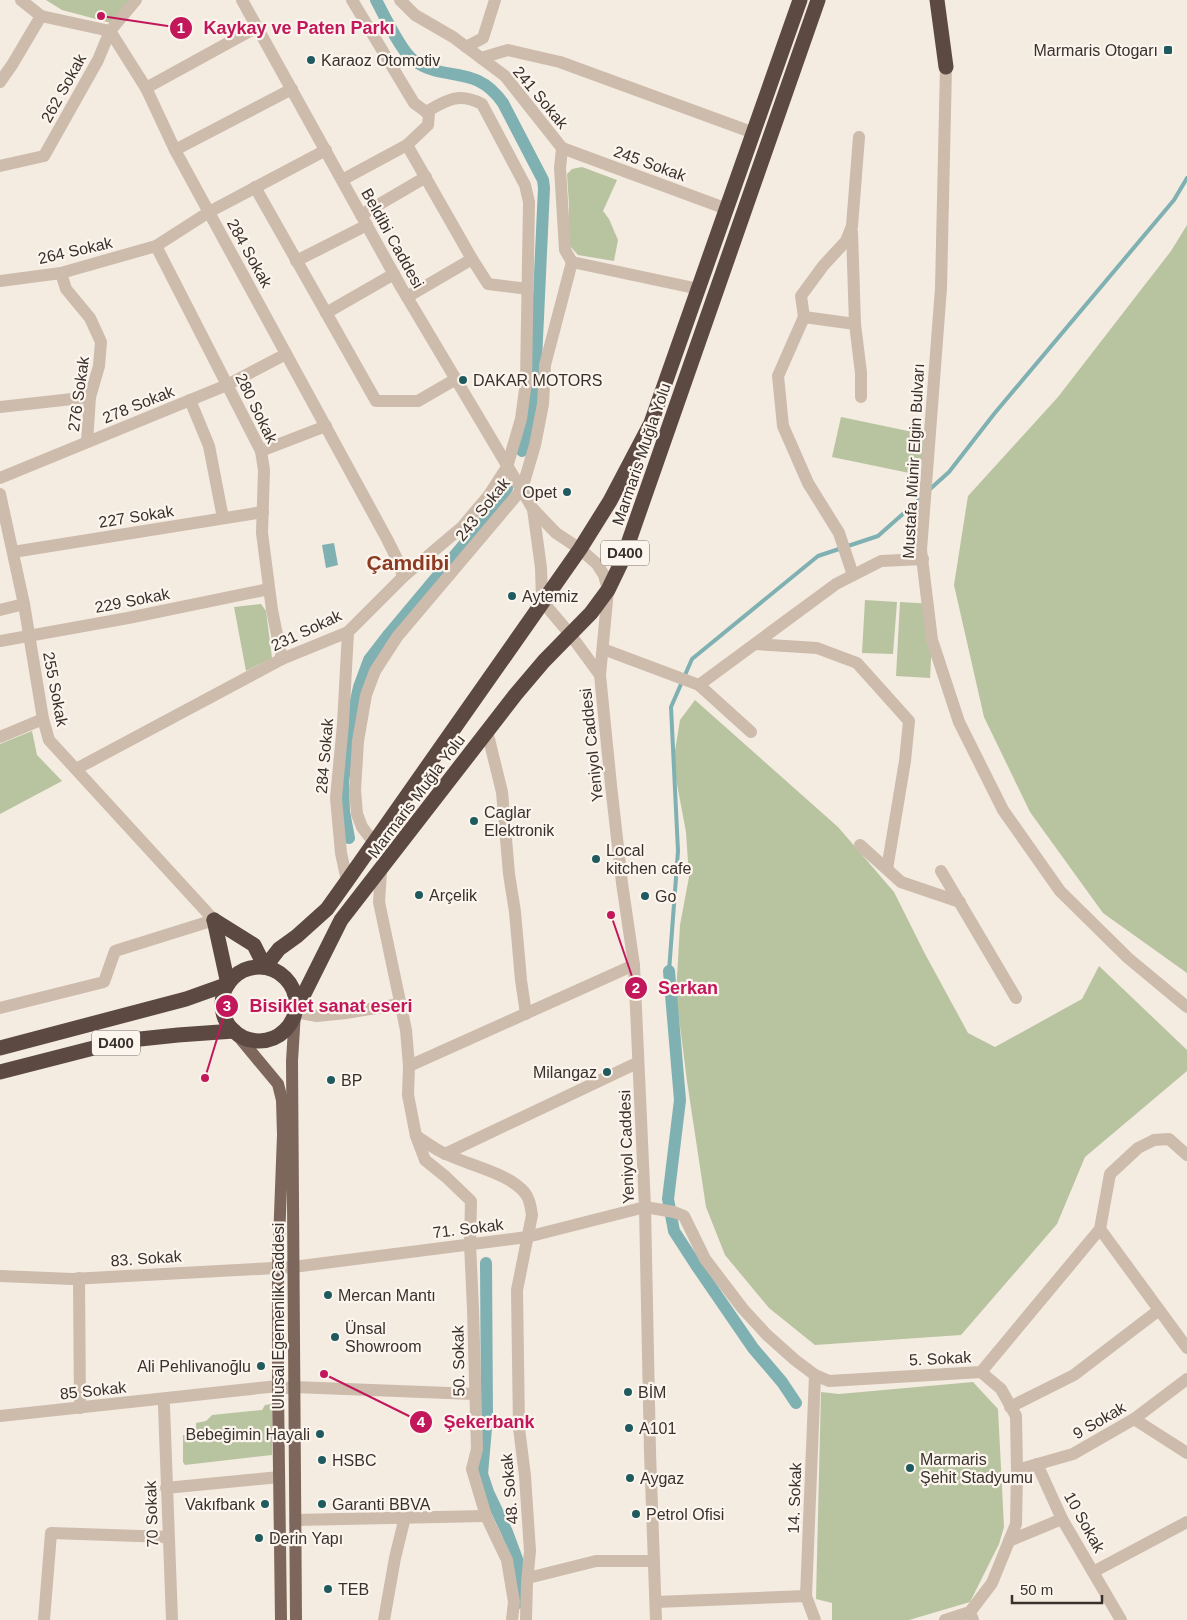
<svg xmlns="http://www.w3.org/2000/svg" width="1187" height="1620" font-family="Arial,sans-serif">
<rect width="100%" height="100%" fill="#f4ebe1"/>
<g fill="#b8c4a0">
<path d="M46 0H130L111 23 62 10Z"/>
<path d="M582 167 617 180 603 211 609 219 618 240 614 261 578 255 569 245V205L567 174 572 169Z"/>
<path d="M1187 225V973L1103 913 1030 812 984 717 954 585 968 496 1058 397 1171 251Z"/>
<path d="M841 417 927 435 919 475 832 457Z"/>
<path d="M865 600 897 602 893 654 862 653Z"/>
<path d="M900 602 934 604 930 678 896 676Z"/>
<path d="M261 604 266 611 272 658 246 671 234 607Z"/>
<path d="M695 700 838 827 894 892 924 952 968 1033 995 1047 1082 999 1099 966 1187 1050V1071L1085 1157 1057 1224 961 1335 815 1345 769 1308 725 1255 706 1207 687 1081 676 995 680 925 689 877 686 832 673 763 680 720Z"/>
<path d="M32 731 37 755 62 781 0 814V744Z"/>
<path d="M973 1382 998 1409 1004 1527 999 1544 970 1602 909 1620H832V1603L816 1599 821 1392 839 1394Z"/>
<path d="M272 1404V1455L185 1465 183 1462V1435H196V1423L206 1421 212 1415 262 1410 265 1405Z"/>
</g>
<path fill="#7fb0b2" d="M334 543 338 565 326 568 322 545Z"/>
<g fill="none" stroke-linecap="round" stroke-linejoin="round">
<g stroke="#7fb0b2" stroke-width="4">
<path d="M929 490 949 472 994 414 1174 200 1187 178"/>
<path d="M669 971 678 851 671 707 692 659 818 556 878 536 922 497"/>
</g>
<g stroke="#7fb0b2" stroke-width="12">
<path d="M376 0C384 15 400 49 412 59 444 84 474 62 503 103L543 180 544 188 535 382C533 406 529 428 522 451"/>
<path d="M349 838 344 812 343 782 352 718 359 687 369 660 389 634 492 511 507 488"/>
<path d="M669 971 680 1100 668 1199 674 1231 696 1265 753 1348 782 1382 796 1403"/>
<path d="M486 1263 487 1417 482 1474 488 1492 507 1532 517 1559 518 1603"/>
</g>
<g stroke="#cdbbac" stroke-width="12">
<path d="M21 0 41 16 110 31 146 88 175 150 387 539 399 563 403 577"/>
<path d="M242 0 401 287 533 509 556 533 580 549 597 564 604 575 608 590 600 675 611 785 622 883 634 965 645 1207 650 1452 656 1620"/>
<path d="M400 0 415 15 453 37 505 76 562 148 560 168 565 250 572 262"/>
<path d="M466 47 483 38 495 0"/>
<path d="M481 58 508 50 560 62 754 133"/>
<path d="M946 67 941 288 921 550 932 640 959 722 1003 810 1060 891 1128 958 1187 1007"/>
<path d="M0 82 12 65 41 16"/>
<path d="M146 88 257 27"/>
<path d="M407 145 472 259 488 284 528 289"/>
<path d="M562 148 727 209"/>
<path d="M175 150 292 89"/>
<path d="M0 166 44 156 98 60 110 31 136 0"/>
<path d="M342 180 407 145 428 125 429 114 414 103 352 0"/>
<path d="M255 187 376 401H418L456 379"/>
<path d="M361 215 426 177"/>
<path d="M852 232 855 324"/>
<path d="M156 246 261 451 264 470 262 533 272 610 282 659"/>
<path d="M296 261 367 225"/>
<path d="M61 273 66 289 90 318 101 342 99 366 90 397 87 442"/>
<path d="M0 281 61 273 156 246 209 212 326 150"/>
<path d="M407 297 472 259"/>
<path d="M326 313 394 274"/>
<path d="M804 317 855 324 861 373V397"/>
<path d="M190 400 209 446 223 518"/>
<path d="M0 407 90 397"/>
<path d="M261 451 326 426"/>
<path d="M0 478 227 385 286 354"/>
<path d="M0 494 24 604 43 719 49 740 214 920 115 951 104 982 0 1008"/>
<path d="M533 509 541 568 542 601 570 634 600 675"/>
<path d="M13 552 263 512"/>
<path d="M853 575 839 533 808 483 783 426 778 376 804 317 801 296 823 266 846 241 852 226 859 137"/>
<path d="M0 610 24 604"/>
<path d="M0 641 128 618 269 589"/>
<path d="M755 644 817 648 857 663 909 721 905 761 887 869"/>
<path d="M603 649 699 685 751 732"/>
<path d="M699 685 836 584 881 561 923 559"/>
<path d="M487 731 502 792 509 874 515 912 521 980 526 1014"/>
<path d="M0 737 43 719"/>
<path d="M76 769 282 659 348 632 403 577 462 527 489 495 507 467 521 419 526 382 529 202 525 185 482 104C458 92 447 100 426 112"/>
<path d="M375 844 362 827 357 814 355 790 358 741 366 695 375 671 397 637 522 489 535 445 543 404 545 365 572 262 699 289"/>
<path d="M860 845 901 882 960 902"/>
<path d="M381 871 379 902 406 1030 409 1066 408 1095 416 1136 425 1160 446 1177 471 1201 470 1244 473 1309 477 1449 472 1469 486 1516 507 1560 514 1602 512 1620"/>
<path d="M941 871 1016 998"/>
<path d="M347 881 341 853 336 798 343 724 348 632"/>
<path d="M295 1012 317 1016 346 1013 400 1004"/>
<path d="M409 1066 634 965"/>
<path d="M416 1136C426 1142 436 1150 446 1154 468 1165 509 1173 525 1193 530 1199 531 1208 532 1215L517 1290 519 1428 525 1476 530 1551 527 1582 526 1620"/>
<path d="M445 1154 637 1063"/>
<path d="M1100 1229 1187 1348"/>
<path d="M0 1276 72 1279 293 1267 527 1237 645 1207 674 1212 684 1216 705 1259 743 1309 767 1335 795 1360 815 1375 829 1381 981 1372 1100 1229 1110 1174 1138 1148 1154 1140 1169 1139 1187 1155"/>
<path d="M79 1278 80 1408"/>
<path d="M278 1389 294 1387 474 1394"/>
<path d="M164 1406 172 1620"/>
<path d="M1010 1407 1074 1375 1159 1310"/>
<path d="M0 1416 278 1386"/>
<path d="M1134 1419 1187 1453"/>
<path d="M1037 1464 1062 1519 1121 1620"/>
<path d="M1017 1470 1073 1454 1134 1419 1187 1379"/>
<path d="M166 1488 279 1477"/>
<path d="M295 1520 486 1516"/>
<path d="M1009 1541 1062 1519"/>
<path d="M1093 1572 1187 1522"/>
<path d="M528 1578 596 1561H654"/>
<path d="M656 1602 806 1596"/>
<path d="M44 1620 51 1533 168 1537"/>
<path d="M384 1620 395 1558 405 1517"/>
<path d="M815 1620 806 1596 815 1375"/>
<path d="M945 1620 970 1612"/>
<path d="M973 1620 970 1612 992 1583 1016 1524 1017 1470 1016 1416 1001 1389 981 1372"/>
</g>
<g stroke="#7d675c" stroke-width="12">
<path d="M295 1012 292 1061 296 1620"/>
<path d="M234 1031 278 1084 282 1100 283 1135 278 1267V1393L281 1620"/>
</g>
<g stroke="#5c4a42" stroke-width="15">
<path d="M937 0 946 67"/>
<path d="M214 920 254 945 265 967 279 949 297 936 327 909 347 881 580 549 610 501 651 423 800 0"/>
<circle cx="259" cy="1004" r="37"/>
<path d="M295 1012 341 920 516 694 544 661 591 613 608 590 622 561 818 0"/>
<path d="M0 1048 186 999 228 984 214 920"/>
<path d="M0 1072 121 1041 178 1035 234 1031"/>
</g>
</g>
<g fill="#1f5a5e" stroke="#fbf5ee" stroke-width="2">
<rect x="1163" y="45" width="10" height="10" rx="2.5"/>
<circle cx="311" cy="60" r="5"/>
<circle cx="463" cy="380" r="5"/>
<circle cx="567" cy="492" r="5"/>
<circle cx="512" cy="596" r="5"/>
<circle cx="474" cy="821" r="5"/>
<circle cx="596" cy="859" r="5"/>
<circle cx="419" cy="895" r="5"/>
<circle cx="645" cy="896" r="5"/>
<circle cx="607" cy="1072" r="5"/>
<circle cx="331" cy="1080" r="5"/>
<circle cx="328" cy="1295" r="5"/>
<circle cx="335" cy="1337" r="5"/>
<circle cx="261" cy="1366" r="5"/>
<circle cx="628" cy="1392" r="5"/>
<circle cx="629" cy="1428" r="5"/>
<circle cx="320" cy="1434" r="5"/>
<circle cx="322" cy="1460" r="5"/>
<circle cx="910" cy="1468" r="5"/>
<circle cx="630" cy="1478" r="5"/>
<circle cx="265" cy="1504" r="5"/>
<circle cx="322" cy="1504" r="5"/>
<circle cx="636" cy="1514" r="5"/>
<circle cx="259" cy="1538" r="5"/>
<circle cx="328" cy="1589" r="5"/>
</g>
<g text-anchor="middle" stroke-width="4.5" stroke-linejoin="round" paint-order="stroke">
<g fill="#fbf5ee" stroke="#756b66" stroke-width="1">
<rect x="601" y="540.5" width="48" height="25" rx="4"/>
<rect x="92" y="1030.5" width="48" height="25" rx="4"/>
</g>
<g font-size="15" font-weight="bold" fill="#3b302b">
<text x="625" y="558">D400</text>
<text x="116" y="1048">D400</text>
</g>
<g font-size="16" fill="#3b302b" stroke="#fbf5ee" text-anchor="start">
<text x="1158" y="56" text-anchor="end">Marmaris Otogarı</text>
<text x="321" y="66">Karaoz Otomotiv</text>
<text x="473" y="386">DAKAR MOTORS</text>
<text x="557" y="498" text-anchor="end">Opet</text>
<text x="522" y="602">Aytemiz</text>
<text x="484" y="818">Caglar<tspan x="484" dy="18">Elektronik</tspan></text>
<text x="606" y="856">Local<tspan x="606" dy="18">kitchen cafe</tspan></text>
<text x="429" y="901">Arçelik</text>
<text x="655" y="902">Go</text>
<text x="597" y="1078" text-anchor="end">Milangaz</text>
<text x="341" y="1086">BP</text>
<text x="338" y="1301">Mercan Mantı</text>
<text x="345" y="1334">Ünsal<tspan x="345" dy="18">Showroom</tspan></text>
<text x="251" y="1372" text-anchor="end">Ali Pehlivanoğlu</text>
<text x="638" y="1398">BİM</text>
<text x="639" y="1434">A101</text>
<text x="310" y="1440" text-anchor="end">Bebeğimin Hayali</text>
<text x="920" y="1465">Marmaris<tspan x="920" dy="18">Şehit Stadyumu</tspan></text>
<text x="332" y="1466">HSBC</text>
<text x="640" y="1484">Aygaz</text>
<text x="255" y="1510" text-anchor="end">Vakıfbank</text>
<text x="332" y="1510">Garanti BBVA</text>
<text x="646" y="1520">Petrol Ofisi</text>
<text x="269" y="1544">Derin Yapı</text>
<text x="338" y="1595">TEB</text>
</g>
<g font-size="16" fill="#3b302b" stroke="#fbf5ee">
<text transform="translate(63 88) rotate(-61)" y="6">262 Sokak</text>
<text transform="translate(541 97) rotate(50)" y="6">241 Sokak</text>
<text transform="translate(650 163) rotate(20)" y="6">245 Sokak</text>
<text transform="translate(393 238) rotate(61)" y="6">Beldibi Caddesi</text>
<text transform="translate(75 250) rotate(-13)" y="6">264 Sokak</text>
<text transform="translate(250 253) rotate(61)" y="6">284 Sokak</text>
<text transform="translate(78 394) rotate(-82)" y="6">276 Sokak</text>
<text transform="translate(138 404) rotate(-22)" y="6">278 Sokak</text>
<text transform="translate(257 408) rotate(64)" y="6">280 Sokak</text>
<text transform="translate(641 454) rotate(-71)" y="6">Marmaris Muğla Yolu</text>
<text transform="translate(913 461) rotate(-87)" y="6">Mustafa Münir Elgin Bulvarı</text>
<text transform="translate(482 509) rotate(-51)" y="6">243 Sokak</text>
<text transform="translate(136 516) rotate(-9)" y="6">227 Sokak</text>
<text transform="translate(132 600) rotate(-11)" y="6">229 Sokak</text>
<text transform="translate(306 630) rotate(-25)" y="6">231 Sokak</text>
<text transform="translate(56 689) rotate(79)" y="6">255 Sokak</text>
<text transform="translate(591 745) rotate(-96)" y="6">Yeniyol Caddesi</text>
<text transform="translate(324 756) rotate(-85)" y="6">284 Sokak</text>
<text transform="translate(416 796) rotate(-53)" y="6">Marmaris Muğla Yolu</text>
<text transform="translate(626 1147) rotate(-92)" y="6">Yeniyol Caddesi</text>
<text transform="translate(468 1228) rotate(-7)" y="6">71. Sokak</text>
<text transform="translate(146 1258) rotate(-4)" y="6">83. Sokak</text>
<text transform="translate(278 1316) rotate(-90)" y="6">Ulusal Egemenlik Caddesi</text>
<text transform="translate(940 1358) rotate(-3)" y="6">5. Sokak</text>
<text transform="translate(458 1361) rotate(-91)" y="6">50. Sokak</text>
<text transform="translate(93 1390) rotate(-6)" y="6">85 Sokak</text>
<text transform="translate(1099 1420) rotate(-30)" y="6">9 Sokak</text>
<text transform="translate(509 1489) rotate(-95)" y="6">48. Sokak</text>
<text transform="translate(794 1498) rotate(-88)" y="6">14. Sokak</text>
<text transform="translate(151 1514) rotate(-92)" y="6">70 Sokak</text>
<text transform="translate(1085 1522) rotate(61)" y="6">10 Sokak</text>
</g>
<g font-size="21" font-weight="bold" fill="#8c3b22" stroke="#fbf5ee">
<text x="408" y="570">Çamdibi</text>
</g>
</g>
<path fill="none" stroke="#c2185b" stroke-width="2" d="M101 16L181 28M611 915L636 988M205 1078L227 1006M324 1374L421 1422"/>
<g fill="#c2185b" stroke="#fbf5ee" stroke-width="2">
<circle cx="101" cy="16" r="5"/>
<circle cx="611" cy="915" r="5"/>
<circle cx="205" cy="1078" r="5"/>
<circle cx="324" cy="1374" r="5"/>
<circle cx="181" cy="28" r="12"/>
<circle cx="636" cy="988" r="12"/>
<circle cx="227" cy="1006" r="12"/>
<circle cx="421" cy="1422" r="12"/>
</g>
<g font-size="15" text-anchor="middle" font-weight="bold" fill="#fff">
<text x="181" y="33">1</text>
<text x="636" y="993">2</text>
<text x="227" y="1011">3</text>
<text x="421" y="1427">4</text>
</g>
<g font-size="18" text-anchor="middle" font-weight="bold" fill="#c2185b" stroke="#fbf5ee" stroke-width="4.5" stroke-linejoin="round" paint-order="stroke">
<text x="299" y="34">Kaykay ve Paten Parkı</text>
<text x="688" y="994">Serkan</text>
<text x="331" y="1012">Bisiklet sanat eseri</text>
<text x="489" y="1428">Şekerbank</text>
</g>
<path d="M1012 1595v8h90v-8" fill="none" stroke="#3b302b" stroke-width="2.5"/>
<text x="1020" y="1595" font-size="15" fill="#3b302b" stroke="#fbf5ee" stroke-width="4" paint-order="stroke">50 m</text>
</svg>
